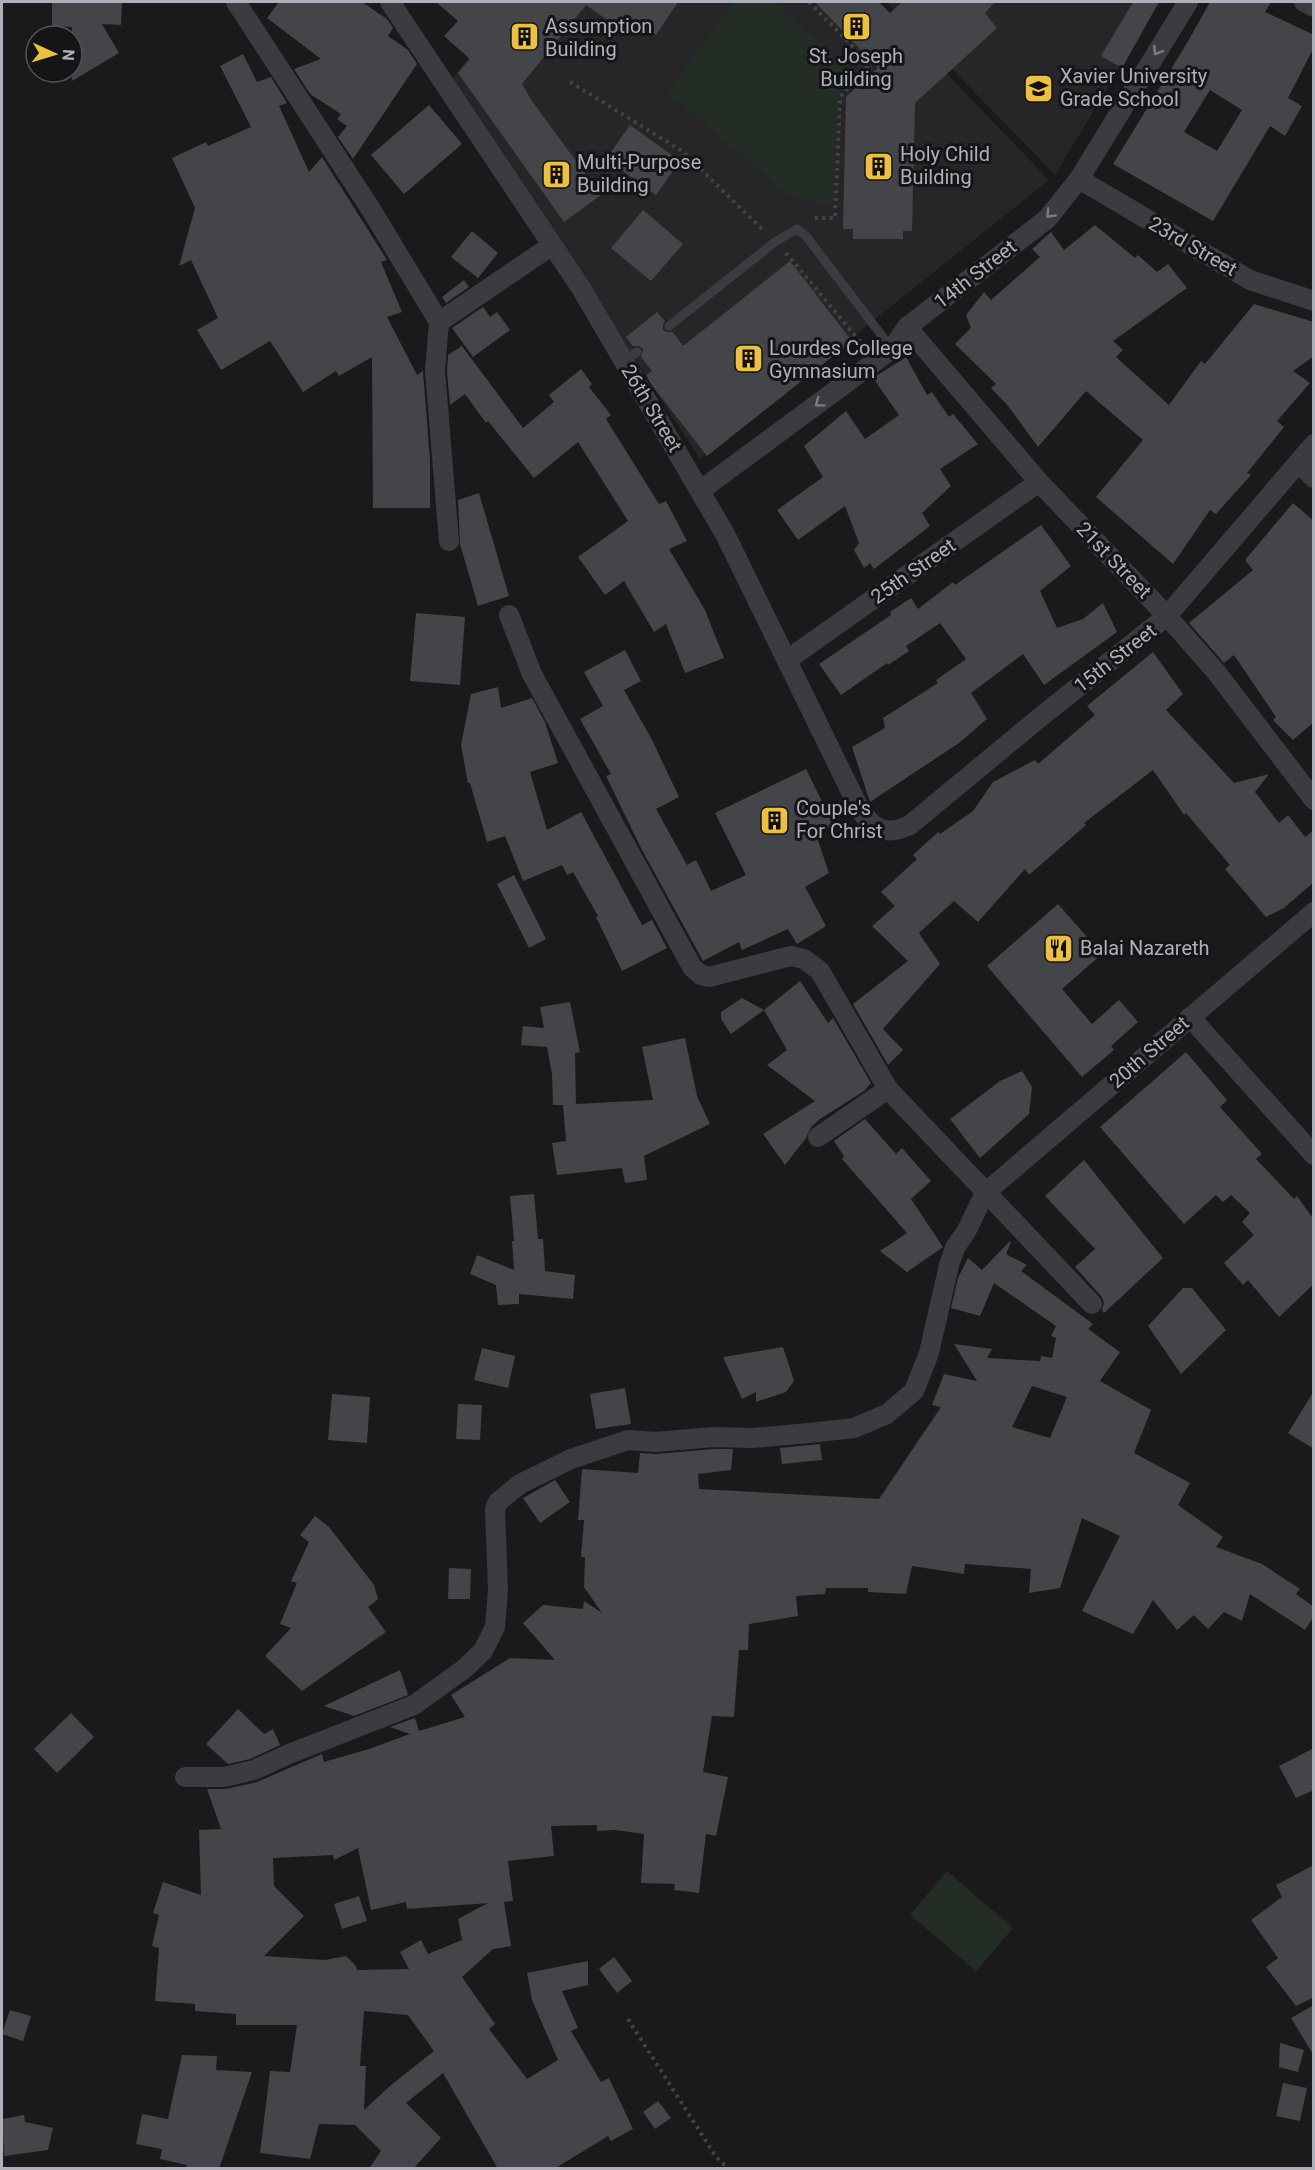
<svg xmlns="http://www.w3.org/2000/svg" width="1315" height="2170" font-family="Roboto,sans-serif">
<rect width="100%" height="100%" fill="#1a1a1c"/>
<g fill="#262629">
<path d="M512 2H878L1049 180 700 459 452 79Z"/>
<path d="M887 2H1159L1055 175Z"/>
</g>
<g fill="#242c26">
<path d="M734 2H775L852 75 838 95 833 205 792 198 668 93Z"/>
<path d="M947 1871 1013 1928 976 1971 910 1915Z"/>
</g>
<g fill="#444549" fill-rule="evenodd">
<path d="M52 2H122L121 25 102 24 119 53 72 81V27L52 26Z"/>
<path d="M279 2H362L387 19 393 28 388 36 408 50 417 64 353 159 338 137 347 126 337 119 341 114 310 94 294 69 321 59 267 18Z"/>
<path d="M436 2H678L656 35 625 14 617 27 586 5 522 84 532 101 601 195 564 222 458 73 470 59 444 36 458 21Z"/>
<path d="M815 2H879L890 13 902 2H995L985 13 997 28 915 103 912 231H903V239H853V229H843L846 97 878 68Z"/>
<path d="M1133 2H1159L1122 68 1101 56Z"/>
<path d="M1210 2H1271L1265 12 1314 35V47L1288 98 1302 106 1285 136 1270 126 1213 221 1113 164 1187 43ZM1210 90 1242 110 1217 151 1184 132Z"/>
<path d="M243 54 257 82 271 77 287 103 279 106 309 172 322 157 387 260 381 262 402 312 387 317 417 375 423 371 430 461V508H373L372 357 339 376 336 371 303 392 270 341 221 370 197 330 218 318 191 260 179 266 195 208 172 158 206 142 208 146 251 127 220 66Z"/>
<path d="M429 105 462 144 404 194 371 155Z"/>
<path d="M630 125 680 161 656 195 606 159Z"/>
<path d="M643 210 683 244 651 281 611 248Z"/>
<path d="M1095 225 1135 258 1138 255 1157 272 1168 264 1187 288 1113 341 1123 350 1116 357 1169 405 1201 361 1205 364 1254 304 1314 322V356L1293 371 1310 383 1277 421 1284 427 1247 473 1251 475 1216 514 1210 510 1173 564 1096 497 1143 440 1086 391 1038 447 1009 407 991 388 996 384 955 344 971 328 966 315 984 292 991 300 1040 257 1032 249 1051 232 1064 250Z"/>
<path d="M472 231 498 253 478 278 451 257Z"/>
<path d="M790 261 852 341 707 456 651 384 646 375 652 371 641 357 643 349 639 346H633L626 337 657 312 665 321 663 324V330L667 332H673L683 346Z"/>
<path d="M464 280 469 287 446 303 442 297Z"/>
<path d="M483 307 490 317 497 312 510 330 473 357 452 328Z"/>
<path d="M462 346 523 428 554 402 549 395 581 369 592 384 589 387 611 415 606 419 659 504 666 501 687 541 669 549 705 610 724 658 685 673 666 624 654 632 624 581 605 595 578 557 628 521 578 442 534 478 488 421 486 423 465 394 450 405 447 371 448 355Z"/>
<path d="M906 357 927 395 932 392 949 417 953 414 978 444 940 469 951 486 922 513 930 526 874 569 870 563 864 568 854 550 859 543 845 506 798 540 777 510 823 477 804 446 846 411 865 439 899 415 873 378Z"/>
<path d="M479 493 509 596 478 606 460 544 458 500Z"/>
<path d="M1293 503 1314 521V722L1293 740 1273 720 1276 717 1234 655 1224 663 1189 623 1253 570 1245 560Z"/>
<path d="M1041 525 1071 566 1040 591 1057 628 1083 619 1103 603 1117 632 1044 685 1023 654 971 693 987 719 959 743 870 802 852 747 885 728 883 718 938 683 936 680 966 659 940 623 906 646 909 651 888 665 887 663 841 695 819 664 891 615 890 612 911 598 918 609 953 582 955 585Z"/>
<path d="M416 613 465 617 460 685 410 681Z"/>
<path d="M625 650 641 681 624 690 652 740 679 797 656 809 687 865 696 860 711 891 746 875 715 813 806 769 834 826 816 835 829 873 805 887 826 926 797 944 788 929 742 950 739 942 703 961 702 959 642 850 606 776 611 774 580 719 603 706 584 672Z"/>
<path d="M1153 652 1183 694 1166 710 1234 783 1269 774 1255 792 1279 823 1288 815 1305 837 1314 830V882L1284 908 1266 917 1225 869 1230 865 1186 813 1184 815 1153 770 1084 823 1086 825 1029 875 1025 869 978 922 954 901 919 933 940 964 883 1029 903 1050 888 1065 853 1004 908 961 872 926 895 906 881 892 917 859 913 855 938 832 940 834 973 811 993 782 1035 760 1038 764 1095 715 1087 706Z"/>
<path d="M498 687 501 708 532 698 545 722 558 763 530 772 547 830 581 812 642 925 652 920 667 948 622 971 596 917 598 916 573 872 567 875 562 865 523 881 505 836 487 842 470 783H468L461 745 471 694Z"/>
<path d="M514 875 546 939 529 948 497 884Z"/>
<path d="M1058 904 1102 954 1062 989 1092 1024 1119 1000 1138 1022 1111 1046 1114 1050 1082 1077 987 966Z"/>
<path d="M800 981 828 1023 833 1018 871 1083 864 1091 820 1119 811 1127 806 1138 785 1165 763 1134 815 1101 767 1065 787 1050 764 1010Z"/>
<path d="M742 998 764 1010 731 1034 721 1019V1012Z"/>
<path d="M570 1002 580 1052 575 1053 576 1104 653 1100 642 1047 685 1038 697 1096 710 1124 644 1156 647 1180 625 1183 622 1168 557 1175 552 1143 566 1141 563 1105H573H553L552 1074 547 1047 521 1045 523 1026 544 1028 540 1007Z"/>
<path d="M1186 1052 1227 1100 1220 1107 1262 1154 1256 1159 1294 1199 1297 1196 1314 1220V1284L1279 1317 1248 1280 1243 1285 1224 1263 1254 1235 1242 1222 1250 1213 1231 1195 1223 1202 1216 1195 1184 1224 1100 1127Z"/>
<path d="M1022 1071 1032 1087 1029 1114 980 1158 950 1119 1000 1081Z"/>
<path d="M865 1119 896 1154 902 1148 931 1181 911 1199 943 1247 907 1272 880 1251 907 1233 842 1159 844 1156 834 1141Z"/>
<path d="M1084 1160 1163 1258 1104 1313 1102 1310 1104 1302 1101 1296 1075 1267 1095 1249 1045 1196Z"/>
<path d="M534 1194 538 1239H543L545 1271 575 1275 573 1299 519 1294V1304L498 1305 496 1285 470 1274 477 1255 514 1270 512 1241H514L510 1196Z"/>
<path d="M1010 1241 1011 1242 1006 1254 1027 1265 1021 1271 1093 1324 1088 1329 1120 1352 1100 1381 1151 1410 1134 1453 1190 1483 1178 1505 1223 1537 1216 1547 1262 1564 1300 1589 1296 1594 1314 1607V1616L1305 1630 1250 1594 1242 1621 1224 1612 1208 1629 1194 1615 1177 1630 1153 1600 1133 1634 1082 1611 1120 1536 1082 1518 1060 1588 1029 1593 1031 1569 965 1564 964 1574 912 1566 906 1594 868 1592V1588H826L825 1594 796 1596 798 1616 749 1624 748 1650H739L734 1717 712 1716 703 1772 728 1777 716 1836 706 1834 699 1893 674 1890 675 1884 641 1883 644 1834 615 1830 597 1831V1825L551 1826 554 1856 508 1861 513 1901 504 1902 511 1946 493 1949 462 1977 495 2024 489 2029 527 2079 558 2060 532 2000 527 1973 588 1961V1985L562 1991 578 2028 571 2031 601 2082 609 2078 633 2129 611 2141 608 2136 554 2169H498L443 2073 406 2103 441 2138 413 2169H369L381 2151 355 2125 319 2124 310 2159 260 2153 270 2071 290 2072 297 2025H236V2014L195 2011V2004L155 2001 159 1948 152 1946 159 1915 153 1913 163 1882 201 1895 199 1830 221 1829 207 1789H226L257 1782 322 1754 324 1762 369 1749 410 1734 390 1727 415 1718 419 1731 465 1717 451 1695 510 1658 555 1660 523 1623 543 1605 583 1609 584 1601 602 1613 584 1587 585 1557H581L584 1520H578L582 1469 638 1473 640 1453 656 1454 714 1449H733L731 1470 698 1474 699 1489 879 1499 941 1407 932 1405 944 1374 977 1381 954 1344 992 1349 987 1358 1040 1361 1041 1356 1052 1358 1056 1338 1051 1336 1056 1326 994 1283 980 1316 951 1308 958 1278 968 1258 982 1270ZM1032 1386 1067 1397 1050 1438 1012 1427ZM358 1848 371 1910 406 1902 407 1909 488 1903 458 1919 462 1940 428 1954 421 1940 400 1952 409 1969 357 1970 356 1966 346 1956 325 1960 264 1956 304 1916 274 1886 273 1858 333 1855 334 1860ZM364 2011 408 2015 434 2051 390 2086 364 2110 366 2066H360Z"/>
<path d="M1183 1288H1192L1226 1330 1181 1374 1148 1326Z"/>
<path d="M783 1347 794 1381 786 1392 756 1402V1392L742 1399 723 1357Z"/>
<path d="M482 1348 515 1356 508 1388 474 1380Z"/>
<path d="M625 1388 631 1424 596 1429 590 1394Z"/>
<path d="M1314 1391V1449L1288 1433Z"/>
<path d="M332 1394 370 1397 367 1443 328 1440Z"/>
<path d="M458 1404 482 1405 480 1440 456 1439Z"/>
<path d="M820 1444 822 1460 782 1464 780 1448Z"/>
<path d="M555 1480 570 1502 540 1523 523 1498Z"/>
<path d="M315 1516 329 1527 374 1585 378 1599 368 1607 386 1632 302 1691 265 1656 291 1628 280 1624 297 1583 291 1581 309 1542 300 1535Z"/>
<path d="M449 1568 471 1569 470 1599H448Z"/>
<path d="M400 1670 408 1695 354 1716 324 1706Z"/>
<path d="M238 1709 264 1734 273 1729 280 1745 250 1759 228 1764 206 1744Z"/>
<path d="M71 1713 94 1737 57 1773 34 1749Z"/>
<path d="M1314 1748V1790L1296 1798 1279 1766Z"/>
<path d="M1314 1865V1997L1296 2006 1266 1967 1278 1958 1251 1920 1282 1897 1276 1885Z"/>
<path d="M359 1896 367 1921 342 1929 334 1904Z"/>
<path d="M614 1957 632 1981 617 1993 599 1969Z"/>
<path d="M1314 2005V2056L1291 2018Z"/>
<path d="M10 2010 31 2016 23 2041 2 2034Z"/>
<path d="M1280 2043 1304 2050 1298 2072 1279 2067Z"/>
<path d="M182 2055 217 2056 216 2070 252 2072 219 2169H186L187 2165 160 2159 162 2149 136 2144 142 2114 168 2119Z"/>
<path d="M1283 2083 1307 2088 1300 2121 1276 2116Z"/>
<path d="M658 2101 671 2118 655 2129 643 2112Z"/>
<path d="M24 2115 25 2122 53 2128 48 2150 4 2156 2 2119Z"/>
</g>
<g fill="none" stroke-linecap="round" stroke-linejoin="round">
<g stroke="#414348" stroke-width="4" stroke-dasharray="3 4.5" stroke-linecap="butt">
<path d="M809 2 870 64 840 97 835 218H811"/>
<path d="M570 82 682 151 763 230"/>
<path d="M786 253 862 344"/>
<path d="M628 2019 716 2157 728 2168"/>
</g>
<g stroke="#3b3c41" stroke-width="9">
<path d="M669 326 775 242 797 229 806 236 892 349"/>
<path d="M624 361 637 352"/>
</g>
<g stroke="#3b3c41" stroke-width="20">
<path d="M236 2 372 211 439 322 435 371 449 541"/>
<path d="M390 2 581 288 725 534 859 808C873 829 885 837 910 825L1038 719 1167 616 1314 444"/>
<path d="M1304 2 1314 7"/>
<path d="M1079 179 1250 280 1314 301"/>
<path d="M439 322 551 246"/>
<path d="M907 327 1039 482 1167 616 1217 673 1314 800"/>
<path d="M1298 463 1314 478"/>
<path d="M701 490 892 349 907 327 1047 219 1079 179 1188 2"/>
<path d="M509 615 532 674 692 967 701 975 709 977 791 956 804 959 820 971 888 1089 1092 1304"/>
<path d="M787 660 1039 482"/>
<path d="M1190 1017 1314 1155"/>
<path d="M818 1137 888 1089"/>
<path d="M185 1777H224L254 1770 289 1754 414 1705 464 1669 483 1651 495 1627 498 1590 495 1509 498 1502 520 1484 571 1459 628 1440 655 1442 714 1437 753 1438 809 1433 854 1428 887 1414 914 1391 929 1353 949 1265 955 1248 967 1230 985 1193 1314 912"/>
</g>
</g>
<defs><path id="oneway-chevron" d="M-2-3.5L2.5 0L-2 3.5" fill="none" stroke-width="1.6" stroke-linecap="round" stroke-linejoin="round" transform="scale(1.5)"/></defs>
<g stroke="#7a7c84">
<use href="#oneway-chevron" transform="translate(1157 51) rotate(122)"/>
<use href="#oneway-chevron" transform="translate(1050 214) rotate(133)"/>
<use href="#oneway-chevron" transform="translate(819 403) rotate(143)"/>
</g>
<defs>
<symbol id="building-square" viewBox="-11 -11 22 22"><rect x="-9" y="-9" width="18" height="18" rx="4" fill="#edc041" stroke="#151517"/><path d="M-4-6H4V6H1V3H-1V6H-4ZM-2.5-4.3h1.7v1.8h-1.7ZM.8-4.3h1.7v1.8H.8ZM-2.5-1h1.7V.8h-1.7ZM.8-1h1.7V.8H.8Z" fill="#111"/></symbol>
<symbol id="school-square" viewBox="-11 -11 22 22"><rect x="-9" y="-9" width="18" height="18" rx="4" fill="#edc041" stroke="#151517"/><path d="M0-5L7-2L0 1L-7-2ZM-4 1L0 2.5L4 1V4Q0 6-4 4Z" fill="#111"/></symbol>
<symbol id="restaurant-square" viewBox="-11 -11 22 22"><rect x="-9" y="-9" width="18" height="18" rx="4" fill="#edc041" stroke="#151517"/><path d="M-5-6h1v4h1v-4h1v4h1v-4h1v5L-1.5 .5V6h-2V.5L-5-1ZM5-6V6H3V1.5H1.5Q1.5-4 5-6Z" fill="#111"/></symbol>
</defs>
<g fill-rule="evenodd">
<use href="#building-square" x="840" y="10" width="33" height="33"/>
<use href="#building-square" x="508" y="20" width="33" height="33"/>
<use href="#school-square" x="1022" y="72" width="33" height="33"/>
<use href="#building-square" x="862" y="150" width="33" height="33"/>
<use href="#building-square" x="540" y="158" width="33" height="33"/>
<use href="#building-square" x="732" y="342" width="33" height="33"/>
<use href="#building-square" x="758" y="804" width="33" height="33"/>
<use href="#restaurant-square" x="1042" y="932" width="33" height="33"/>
</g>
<g text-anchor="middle" stroke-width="6" stroke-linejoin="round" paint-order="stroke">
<g font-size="20" fill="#adb0bb" stroke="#151517" text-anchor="start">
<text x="545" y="33">Assumption<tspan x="545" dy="23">Building</tspan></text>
<text x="856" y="63" text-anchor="middle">St. Joseph<tspan x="856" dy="23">Building</tspan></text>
<text x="1060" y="83">Xavier University<tspan x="1060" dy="23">Grade School</tspan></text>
<text x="900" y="161">Holy Child<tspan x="900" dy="23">Building</tspan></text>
<text x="577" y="169">Multi-Purpose<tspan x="577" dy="23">Building</tspan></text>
<text x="769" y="355">Lourdes College<tspan x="769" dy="23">Gymnasium</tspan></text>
<text x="796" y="815">Couple's<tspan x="796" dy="23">For Christ</tspan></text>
<text x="1080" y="955">Balai Nazareth</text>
</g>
<g font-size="20" fill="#adb0bb" stroke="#151517">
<text transform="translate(1193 246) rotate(30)" y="7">23rd Street</text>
<text transform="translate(975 274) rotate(-38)" y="7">14th Street</text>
<text transform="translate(652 408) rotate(59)" y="7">26th Street</text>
<text transform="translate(1114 560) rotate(46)" y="7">21st Street</text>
<text transform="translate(913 571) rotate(-35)" y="7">25th Street</text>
<text transform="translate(1115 658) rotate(-38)" y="7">15th Street</text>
<text transform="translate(1149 1052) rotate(-41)" y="7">20th Street</text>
</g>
</g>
<rect width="1315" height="2170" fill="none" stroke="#adb0bb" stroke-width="6"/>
<g transform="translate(54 54) rotate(94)"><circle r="28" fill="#151517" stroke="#525359" stroke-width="1.5"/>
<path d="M0-4.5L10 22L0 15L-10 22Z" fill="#edc041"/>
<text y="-9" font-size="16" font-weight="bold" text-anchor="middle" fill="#adb0bb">N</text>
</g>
</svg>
